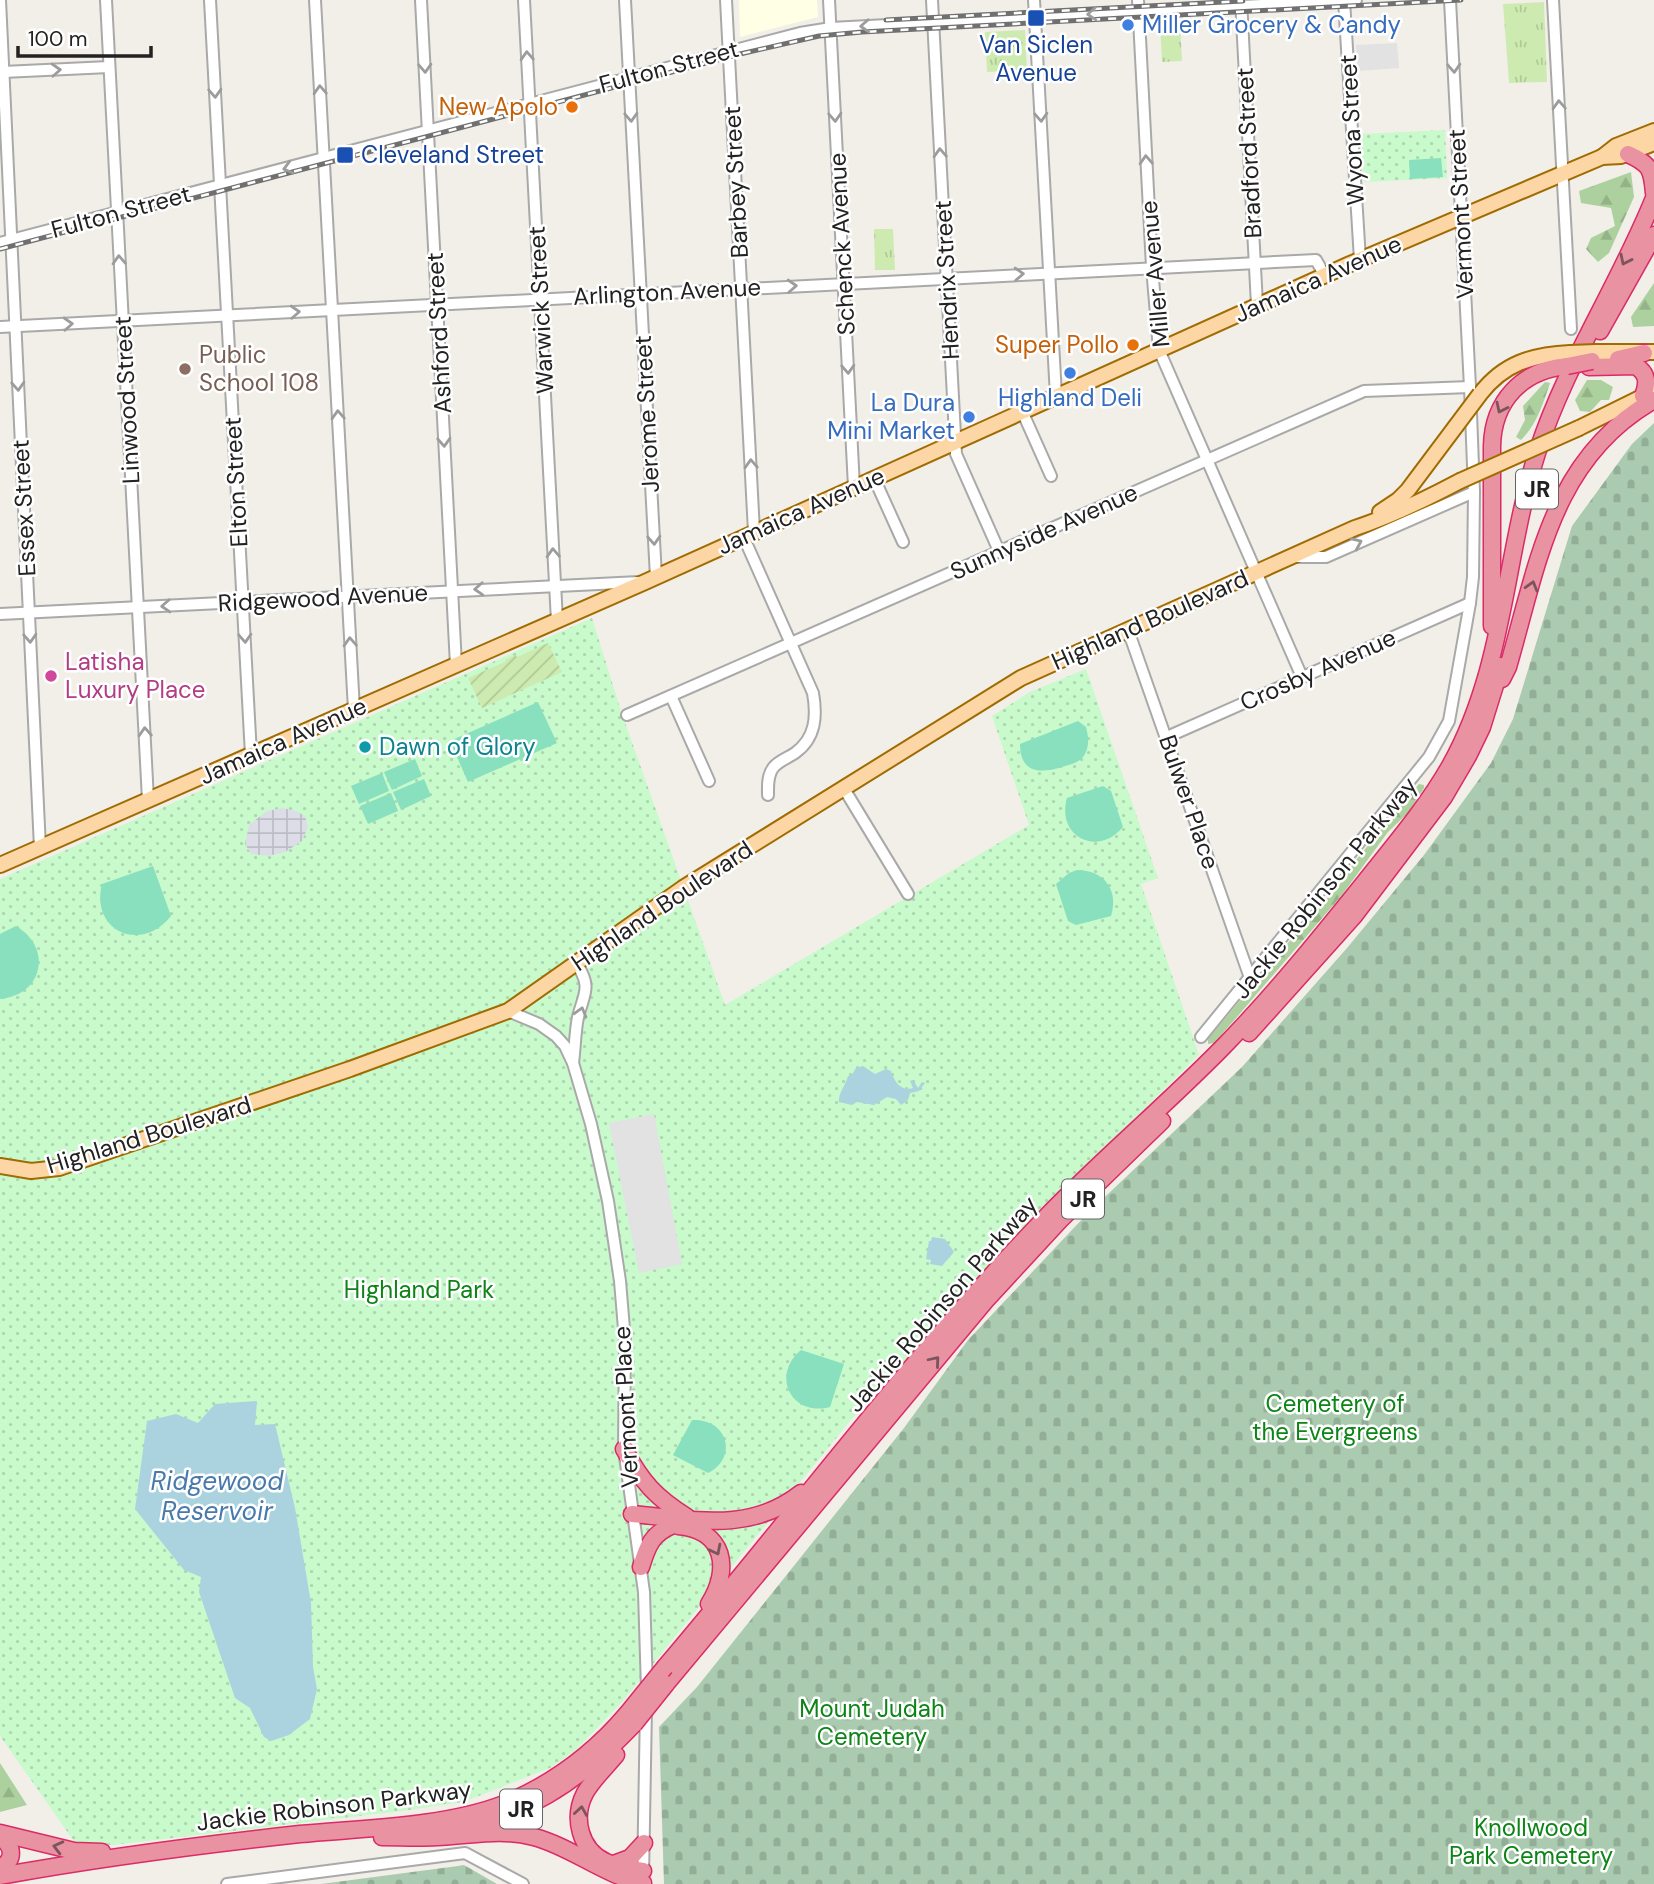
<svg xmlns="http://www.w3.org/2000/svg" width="1654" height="1884" font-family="'DM Sans',sans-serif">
<defs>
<pattern id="grass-tufts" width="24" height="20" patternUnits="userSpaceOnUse" patternTransform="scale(1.75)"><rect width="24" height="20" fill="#cdebb0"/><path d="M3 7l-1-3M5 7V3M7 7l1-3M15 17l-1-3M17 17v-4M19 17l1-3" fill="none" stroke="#b0c997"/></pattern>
<pattern id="forest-firs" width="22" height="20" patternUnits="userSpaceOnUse" patternTransform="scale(1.75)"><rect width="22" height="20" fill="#add19e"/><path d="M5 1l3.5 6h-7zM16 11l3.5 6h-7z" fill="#95b388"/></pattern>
<pattern id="cemetery-stones" width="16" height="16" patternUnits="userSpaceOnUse" patternTransform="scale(1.75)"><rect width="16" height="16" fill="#aacbaf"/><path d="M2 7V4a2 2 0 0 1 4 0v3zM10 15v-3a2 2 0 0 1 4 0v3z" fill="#92ae96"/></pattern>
<pattern id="park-dots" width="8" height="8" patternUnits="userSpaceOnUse" patternTransform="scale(1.75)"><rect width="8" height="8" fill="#c8facc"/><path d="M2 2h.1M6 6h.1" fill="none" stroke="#acd6af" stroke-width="1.8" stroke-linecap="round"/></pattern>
<pattern id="garden-furrows" width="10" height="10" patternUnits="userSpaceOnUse" patternTransform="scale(1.75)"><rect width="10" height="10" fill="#cdebb0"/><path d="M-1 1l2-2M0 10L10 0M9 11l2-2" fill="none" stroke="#b0c997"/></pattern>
<pattern id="plaza-grid" width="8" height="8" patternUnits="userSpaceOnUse" patternTransform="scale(1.75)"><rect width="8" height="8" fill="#dddde8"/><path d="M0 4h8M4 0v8" fill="none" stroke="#bdbdc7"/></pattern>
</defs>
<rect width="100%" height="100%" fill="#f2efe9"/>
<path fill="#ffffe5" d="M739 0H817L818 17 740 37Z"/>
<g fill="url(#grass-tufts)">
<path d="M1544 2 1547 82 1509 83 1503 4Z"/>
<path d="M1180 23 1182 61 1162 62 1160 24Z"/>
<path d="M1025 30 1027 70 987 72 985 32Z"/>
<path d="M874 229H893L895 270H875Z"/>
</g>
<g fill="url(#forest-firs)">
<path d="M1631 172 1634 197 1609 253 1598 262 1586 249 1591 238 1615 226 1611 208 1581 203 1579 191Z"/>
<path d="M1654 283V326L1633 327 1631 317Z"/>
<path d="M1587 380H1601L1613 387 1609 400H1601L1590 412 1580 411 1575 400Z"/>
<path d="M1545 382 1550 383C1543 404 1537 424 1521 440L1516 437 1525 420 1523 406Z"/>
<path d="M1419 784 1424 785V788L1408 813 1388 832 1342 895 1237 1017 1214 1043 1208 1044V1039L1323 901 1333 894 1356 860Z"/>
<path d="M0 1763 27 1805 0 1812Z"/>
</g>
<g fill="url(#cemetery-stones)">
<path d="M1654 423V1884H664L659 1727 697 1687 904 1428 968 1340 1088 1213 1242 1067 1347 948 1424 855 1491 763 1513 719 1572 526 1632 444Z"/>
<path d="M464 1865 497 1884H321L458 1866Z"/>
</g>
<g fill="url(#park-dots)">
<path d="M1445 130 1447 178 1364 182 1361 134Z"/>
<path d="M592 618 621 711 725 1005 1029 825 992 716 1030 692 1086 669 1158 878 1141 884 1199 1055 1034 1217 850 1421 623 1701 576 1750 550 1768 463 1802 402 1811 113 1845 76 1844 0 1736V879Z"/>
</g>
<path fill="url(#garden-furrows)" d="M548 643 562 672 482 708 468 678 505 662V660L515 655 517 657Z"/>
<g fill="#88e0be">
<path d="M1441 158 1443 177 1410 179 1409 160Z"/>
<path d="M538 702 557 743 468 782 450 741Z"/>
<path d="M1078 721 1086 727C1088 735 1090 745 1085 754 1080 763 1071 764 1062 767 1040 774 1020 773 1020 744Z"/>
<path d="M415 759 422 776 392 790 384 772Z"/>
<path d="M382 773 389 791 359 804 351 786Z"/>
<path d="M424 779 431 796 401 810 393 792Z"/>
<path d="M1103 786 1111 791 1123 827C1097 858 1056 836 1067 798Z"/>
<path d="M391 793 398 811 368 824 360 806Z"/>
<path d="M153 866 171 916C141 954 90 931 102 884Z"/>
<path d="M1077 870C1104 870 1119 890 1111 916L1076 925 1068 921 1056 884 1069 873Z"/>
<path d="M16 926C53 948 43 995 0 999V934Z"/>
<path d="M801 1350 844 1364 830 1407C792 1417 770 1376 801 1350Z"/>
<path d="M692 1420C727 1418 739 1457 708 1473L673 1455Z"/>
</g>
<g fill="#e2e2e2">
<path d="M1397 43 1399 68 1358 71 1356 45Z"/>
<path d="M654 1114 682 1264 639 1273 609 1123Z"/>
</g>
<path fill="url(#plaza-grid)" d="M283 808 296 811 305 816 308 827 302 841 285 852 268 856 251 854 245 844 249 825 267 811Z"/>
<g fill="#aad3df">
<path d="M863 1066 875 1074 886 1069 891 1071C894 1081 901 1092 913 1088L910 1081 913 1080 918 1088 922 1082 925 1083 919 1091 910 1093 908 1100 901 1105 896 1099 887 1097 874 1105 857 1102 852 1105 839 1102C838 1093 846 1085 848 1076H851L856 1068Z"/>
<path d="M932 1237 945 1239 954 1252 942 1266 930 1264 931 1260 926 1259 929 1241H931Z"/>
<path d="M257 1401 255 1425 275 1424 295 1508 311 1603 313 1667 317 1689 310 1719 289 1735 271 1741 264 1737 250 1708 235 1698 199 1592 201 1577 184 1570 135 1509 147 1421 176 1414 198 1423 215 1404Z"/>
</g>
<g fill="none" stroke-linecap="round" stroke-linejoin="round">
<defs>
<g id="minor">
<path d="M0 0 40 848"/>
<path d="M106 0 148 800"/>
<path d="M210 0 251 755"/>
<path d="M315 0 354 710"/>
<path d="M421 0 456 665"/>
<path d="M524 0 557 621"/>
<path d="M625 0 656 577"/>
<path d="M726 0 754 532"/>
<path d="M829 0 854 487"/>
<path d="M932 0 956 454 999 551"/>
<path d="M1034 0 1056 396"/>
<path d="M1138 0 1152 267 1159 350 1302 677"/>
<path d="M1241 0 1257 305"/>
<path d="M1344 0 1360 260"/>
<path d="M1553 0 1571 329"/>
<path d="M3 72 109 67"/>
<path d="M0 243 800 33 831 28 1356 0"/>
<path d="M0 327 1316 260 1325 276"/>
<path d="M1022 411 1051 476"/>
<path d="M874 478 903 542"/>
<path d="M744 538 813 693C817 716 816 738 795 753 788 758 778 761 773 768 767 776 768 787 768 795"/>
<path d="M1295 557H1326L1474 492"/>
<path d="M0 614 639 582"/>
<path d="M1128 630 1249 975"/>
<path d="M671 696 709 781"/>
<path d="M627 715 1364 391 1470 387"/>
<path d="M1167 737 1470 603"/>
<path d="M843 787 908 894"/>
<path d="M508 1011 539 1024 556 1036 565 1046 573 1063 591 1124 608 1201 620 1281 625 1341 624 1449 644 1592 647 1689"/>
<path d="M1201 1037 1429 757 1449 721 1470 603 1473 577 1474 492 1470 387 1450 0"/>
<path d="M573 1063C575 1048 575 1032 578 1017 584 993 592 988 577 964"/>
<path d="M643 1878 646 1708"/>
<path d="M227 1884 465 1853 523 1884"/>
</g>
<g id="major">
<path d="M1602 157 1621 156 1654 143"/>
<path d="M1596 352H1654"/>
<path d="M1480 394C1504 363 1532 355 1570 353"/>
<path d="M1579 428 1654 391"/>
<path d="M1380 512 1398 500 1408 490 1456 426"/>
<path d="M0 865 645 582 1350 264 1602 157 1616 146 1654 131"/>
<path d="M0 1166 31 1171 59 1168 350 1069 508 1011 683 888 1021 678 1355 528C1392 516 1426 499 1460 481"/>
</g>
<g id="highway">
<path d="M1628 154C1650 164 1652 169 1654 193"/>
<path d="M1600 331 1654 235"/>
<path d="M1618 359 1644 353"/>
<path d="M1589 367 1636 366C1648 374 1648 383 1643 396"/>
<path d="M1492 626V446C1493 401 1522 370 1567 366"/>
<path d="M1502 679 1508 667C1538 564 1552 458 1654 400"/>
<path d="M1249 1033 1354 916 1444 797 1468 756 1482 727 1501 666"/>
<path d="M624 1449C642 1482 655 1497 687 1517"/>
<path d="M632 1514C693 1519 749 1534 801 1493"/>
<path d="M678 1526C725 1530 731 1569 709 1604"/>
<path d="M641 1567C647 1547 652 1533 673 1525"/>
<path d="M665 1667C792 1518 909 1359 1046 1217 1102 1159 1165 1106 1222 1048 1273 996 1319 939 1364 883 1394 845 1426 808 1450 766 1505 668 1504 558 1537 453 1566 363 1619 285 1654 198"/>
<path d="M666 1684 987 1299 1060 1220 1162 1121"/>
<path d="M616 1755C606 1767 593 1779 585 1793 572 1818 580 1850 606 1862 618 1868 631 1869 643 1871"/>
<path d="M441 1830C522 1820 579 1782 634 1724"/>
<path d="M0 1833 74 1851 102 1852"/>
<path d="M0 1837C14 1846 15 1860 0 1868"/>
<path d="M382 1837C400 1837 419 1838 437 1837 470 1836 500 1828 534 1837 572 1847 603 1875 643 1883"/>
<path d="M611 1865 630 1858 644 1843"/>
<path d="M0 1876C99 1858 200 1845 300 1834 364 1828 444 1827 504 1804 553 1784 593 1754 627 1714"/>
</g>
</defs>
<use href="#minor" stroke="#a9a9a9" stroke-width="14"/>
<use href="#major" stroke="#a06b00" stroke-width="18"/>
<use href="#highway" stroke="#dc2a67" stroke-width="19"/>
<use href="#minor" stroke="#fff" stroke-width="10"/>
<use href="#major" stroke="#fcd6a4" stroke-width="14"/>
<use href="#highway" stroke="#e892a2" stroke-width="16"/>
<defs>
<g id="rail">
<path d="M886 20 1243 1"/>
<path d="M0 249 740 54 819 36 862 32 1461 0"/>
</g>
</defs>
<use href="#rail" stroke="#707070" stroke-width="5"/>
<use href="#rail" stroke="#fff" stroke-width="2.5" stroke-dasharray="8" stroke-linecap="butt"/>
<defs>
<g id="major-bridge">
<path d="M1570 353 1596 352"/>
<path d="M1456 426 1480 394"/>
<path d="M1460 481 1579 428"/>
</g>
<g id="highway-bridge">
<path d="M1567 366 1592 361"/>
<path d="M627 1714 665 1667"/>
<path d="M634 1724 666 1684"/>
</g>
</defs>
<use href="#major-bridge" stroke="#a06b00" stroke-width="18" stroke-linecap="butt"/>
<use href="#highway-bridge" stroke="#dc2a67" stroke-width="19" stroke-linecap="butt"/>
<use href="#major-bridge" stroke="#fcd6a4" stroke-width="14"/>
<use href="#highway-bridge" stroke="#e892a2" stroke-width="16"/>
</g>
<defs><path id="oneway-chevron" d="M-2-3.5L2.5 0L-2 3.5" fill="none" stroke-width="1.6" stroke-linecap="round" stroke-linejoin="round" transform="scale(1.75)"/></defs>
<g stroke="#9c9c9c">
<use href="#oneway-chevron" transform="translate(1092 14) rotate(177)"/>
<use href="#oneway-chevron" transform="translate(865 26) rotate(177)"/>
<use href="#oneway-chevron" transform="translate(527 56) rotate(-93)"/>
<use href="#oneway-chevron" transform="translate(425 68) rotate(87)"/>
<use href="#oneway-chevron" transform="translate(1454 68) rotate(87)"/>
<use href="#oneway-chevron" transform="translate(56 70) rotate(-3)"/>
<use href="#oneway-chevron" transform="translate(320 90) rotate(-93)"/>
<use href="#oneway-chevron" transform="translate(215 93) rotate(87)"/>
<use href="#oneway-chevron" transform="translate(1559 105) rotate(-93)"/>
<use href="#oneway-chevron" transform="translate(631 117) rotate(87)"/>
<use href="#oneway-chevron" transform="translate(835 117) rotate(87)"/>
<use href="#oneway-chevron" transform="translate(1041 117) rotate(87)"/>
<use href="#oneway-chevron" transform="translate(940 153) rotate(-93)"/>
<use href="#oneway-chevron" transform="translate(1146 160) rotate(-93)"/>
<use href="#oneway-chevron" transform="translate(288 168) rotate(165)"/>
<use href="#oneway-chevron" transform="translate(119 260) rotate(-93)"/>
<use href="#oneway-chevron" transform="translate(1019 274) rotate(-3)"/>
<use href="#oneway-chevron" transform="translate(792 286) rotate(-3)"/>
<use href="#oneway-chevron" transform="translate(295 312) rotate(-3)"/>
<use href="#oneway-chevron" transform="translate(68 324) rotate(-3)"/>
<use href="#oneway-chevron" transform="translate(848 369) rotate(87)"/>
<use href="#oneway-chevron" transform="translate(18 386) rotate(87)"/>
<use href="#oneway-chevron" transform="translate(338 415) rotate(-93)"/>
<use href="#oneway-chevron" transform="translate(444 442) rotate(87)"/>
<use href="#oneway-chevron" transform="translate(751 464) rotate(-93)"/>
<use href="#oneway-chevron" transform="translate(654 540) rotate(87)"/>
<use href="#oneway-chevron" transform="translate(1357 543) rotate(-24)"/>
<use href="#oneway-chevron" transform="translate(553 553) rotate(-93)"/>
<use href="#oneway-chevron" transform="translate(479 589) rotate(177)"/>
<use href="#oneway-chevron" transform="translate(166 606) rotate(177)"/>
<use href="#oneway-chevron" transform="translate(30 638) rotate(87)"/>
<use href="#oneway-chevron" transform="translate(245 638) rotate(87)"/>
<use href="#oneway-chevron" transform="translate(350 642) rotate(-93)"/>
<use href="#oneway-chevron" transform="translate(145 732) rotate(-93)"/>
<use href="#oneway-chevron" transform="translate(581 1012) rotate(-74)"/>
</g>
<g stroke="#7b545c">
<use href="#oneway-chevron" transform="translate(1625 260) rotate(116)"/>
<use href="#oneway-chevron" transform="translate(1501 408) rotate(116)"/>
<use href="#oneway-chevron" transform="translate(1532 586) rotate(-74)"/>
<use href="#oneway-chevron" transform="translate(935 1361) rotate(-50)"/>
<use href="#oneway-chevron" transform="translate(716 1550) rotate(63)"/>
<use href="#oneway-chevron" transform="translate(581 1811) rotate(-81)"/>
<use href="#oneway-chevron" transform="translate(58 1847) rotate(-166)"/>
</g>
<g fill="#1a4fb4" stroke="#fff" stroke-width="2.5">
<rect x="1027" y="9" width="18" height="18" rx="3.5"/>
<rect x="336" y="146" width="18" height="18" rx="3.5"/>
</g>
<g fill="#3f7fe0" stroke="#fff" stroke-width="2.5">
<circle cx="1128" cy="25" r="7"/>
<circle cx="1070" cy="373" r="7"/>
<circle cx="969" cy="417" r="7"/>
</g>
<g fill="#e8710a" stroke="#fff" stroke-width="2.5">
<circle cx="572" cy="107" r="7"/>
<circle cx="1133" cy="345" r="7"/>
</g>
<circle fill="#8d6e63" stroke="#fff" stroke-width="2.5" cx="185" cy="369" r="7"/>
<circle fill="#d1479c" stroke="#fff" stroke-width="2.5" cx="51" cy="676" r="7"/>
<circle fill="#0f9aa8" stroke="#fff" stroke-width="2.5" cx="365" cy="747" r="7"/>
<g text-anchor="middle" stroke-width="5" stroke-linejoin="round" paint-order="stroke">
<g fill="#fff" stroke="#646464" stroke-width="2">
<rect x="1516" y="469.5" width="42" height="39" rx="5"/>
<rect x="1062" y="1179.5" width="42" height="39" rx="5"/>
<rect x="500" y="1789.5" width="42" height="39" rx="5"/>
</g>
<g font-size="23" font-weight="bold" fill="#222">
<text x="1537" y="497">JR</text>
<text x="1083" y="1207">JR</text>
<text x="521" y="1817">JR</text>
</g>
<g font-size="24" fill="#366cbe" stroke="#fff" text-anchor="start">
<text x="1142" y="33">Miller Grocery &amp; Candy</text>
<text x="1070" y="406" text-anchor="middle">Highland Deli</text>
<text x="955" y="411" text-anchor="end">La Dura<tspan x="955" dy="28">Mini Market</tspan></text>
</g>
<g font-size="24" fill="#164399" stroke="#fff">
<text x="1036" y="53">Van Siclen<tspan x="1036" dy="28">Avenue</tspan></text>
<text x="361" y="163" text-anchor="start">Cleveland Street</text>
</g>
<g font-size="24" fill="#222" stroke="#fff">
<text transform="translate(669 67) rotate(-15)" y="8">Fulton Street</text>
<text transform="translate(1352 130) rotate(-93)" y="8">Wyona Street</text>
<text transform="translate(1249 153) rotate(-93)" y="8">Bradford Street</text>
<text transform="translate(736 182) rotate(-93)" y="8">Barbey Street</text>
<text transform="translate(121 212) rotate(-15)" y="8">Fulton Street</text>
<text transform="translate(1461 214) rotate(-93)" y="8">Vermont Street</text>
<text transform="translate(842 244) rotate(-93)" y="8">Schenck Avenue</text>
<text transform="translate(1155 274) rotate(-95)" y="8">Miller Avenue</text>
<text transform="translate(1318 279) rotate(-24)" y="8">Jamaica Avenue</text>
<text transform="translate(947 280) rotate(-93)" y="8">Hendrix Street</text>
<text transform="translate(667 292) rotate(-3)" y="8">Arlington Avenue</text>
<text transform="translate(541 310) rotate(-93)" y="8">Warwick Street</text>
<text transform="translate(439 333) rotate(-93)" y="8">Ashford Street</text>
<text transform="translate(127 400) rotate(-93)" y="8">Linwood Street</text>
<text transform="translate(647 414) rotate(-93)" y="8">Jerome Street</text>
<text transform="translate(236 482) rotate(-93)" y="8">Elton Street</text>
<text transform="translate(24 508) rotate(-93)" y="8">Essex Street</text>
<text transform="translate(801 511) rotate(-24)" y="8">Jamaica Avenue</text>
<text transform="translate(1044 532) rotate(-24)" y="8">Sunnyside Avenue</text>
<text transform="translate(323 598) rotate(-3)" y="8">Ridgewood Avenue</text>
<text transform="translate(1150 620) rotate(-24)" y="8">Highland Boulevard</text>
<text transform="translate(1318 670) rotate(-24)" y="8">Crosby Avenue</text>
<text transform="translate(283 741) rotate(-24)" y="8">Jamaica Avenue</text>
<text transform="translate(1189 802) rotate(71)" y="8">Bulwer Place</text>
<text transform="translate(1325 888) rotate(-51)" y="8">Jackie Robinson Parkway</text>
<text transform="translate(662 906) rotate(-34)" y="8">Highland Boulevard</text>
<text transform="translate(149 1135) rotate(-17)" y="8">Highland Boulevard</text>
<text transform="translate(942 1304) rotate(-49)" y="8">Jackie Robinson Parkway</text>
<text transform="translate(626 1407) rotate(-93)" y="8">Vermont Place</text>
<text transform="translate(334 1806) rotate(-7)" y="8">Jackie Robinson Parkway</text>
</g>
<g font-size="24" fill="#c56008" stroke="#fff" text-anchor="end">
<text x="558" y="115">New Apolo</text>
<text x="1119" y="353">Super Pollo</text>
</g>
<g font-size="24" fill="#785e54" stroke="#fff" text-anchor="start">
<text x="199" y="363">Public<tspan x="199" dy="28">School 108</tspan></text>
</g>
<g font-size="24" fill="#b23c85" stroke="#fff" text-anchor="start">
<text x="65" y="670">Latisha<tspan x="65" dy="28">Luxury Place</tspan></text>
</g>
<g font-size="24" fill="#0d838f" stroke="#fff" text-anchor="start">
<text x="379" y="755">Dawn of Glory</text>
</g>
<g font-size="24" fill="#0c8416" stroke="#fff">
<text x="419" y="1298">Highland Park</text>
<text x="1335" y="1412">Cemetery of<tspan x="1335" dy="28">the Evergreens</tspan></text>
<text x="872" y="1717">Mount Judah<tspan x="872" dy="28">Cemetery</tspan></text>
<text x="1531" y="1836">Knollwood<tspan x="1531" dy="28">Park Cemetery</tspan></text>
</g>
<g font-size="26" font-style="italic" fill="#4a7aab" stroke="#fff">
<text x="217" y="1490">Ridgewood<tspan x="217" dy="30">Reservoir</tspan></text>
</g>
</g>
<path d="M18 46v10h133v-10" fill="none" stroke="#222222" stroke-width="3.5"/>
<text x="28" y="46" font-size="21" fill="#222222" stroke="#ffffff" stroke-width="5" paint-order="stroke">100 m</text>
</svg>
